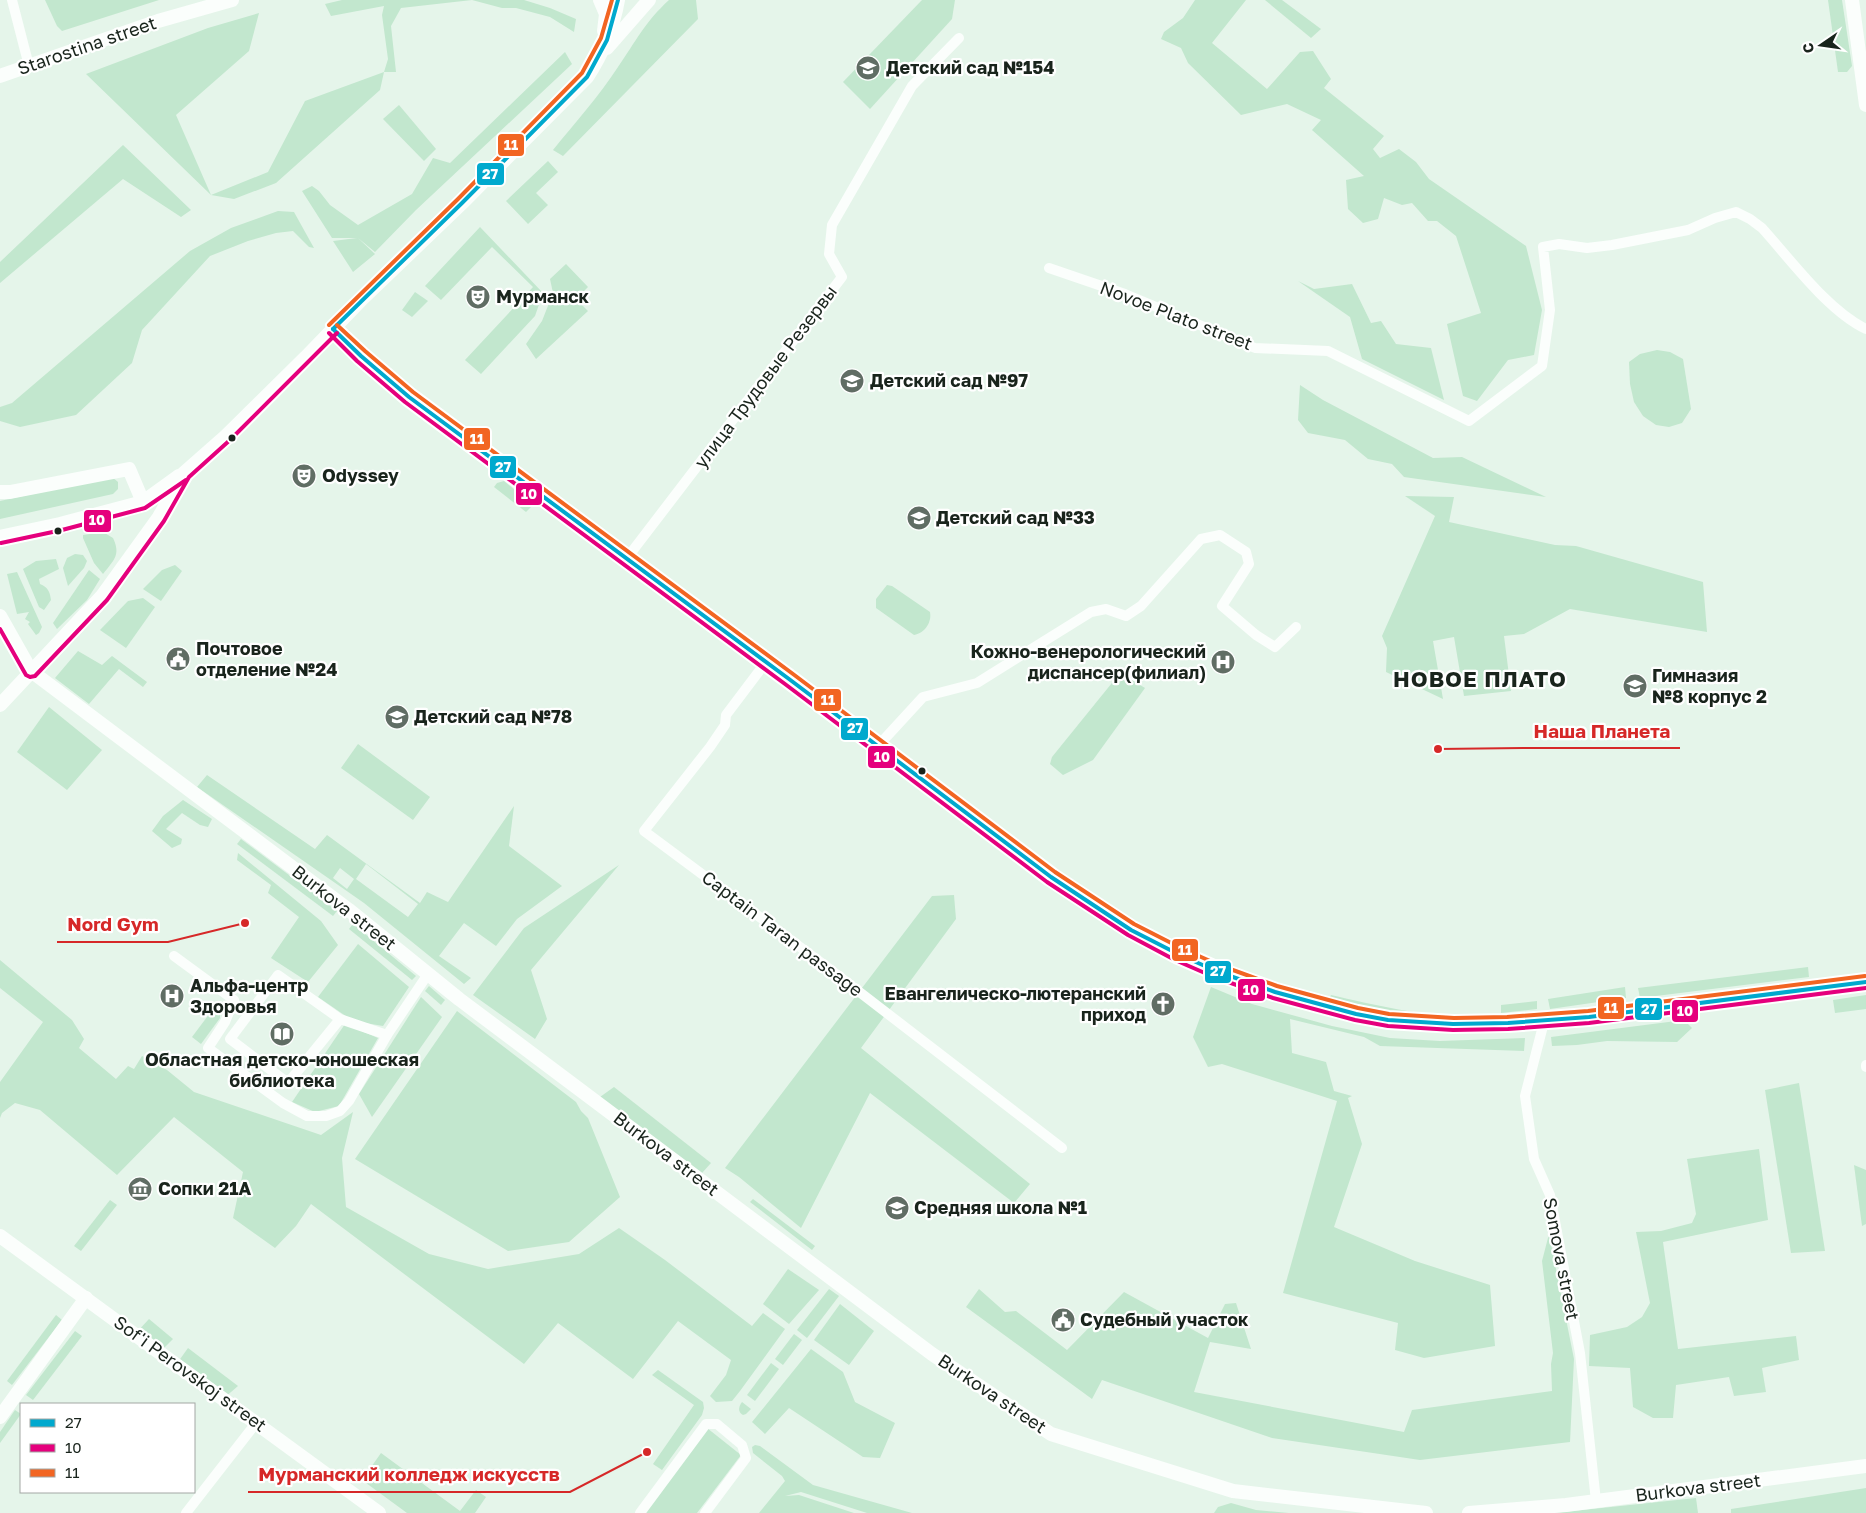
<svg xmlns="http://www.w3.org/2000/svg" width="1866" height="1513" font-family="'Golos Text',sans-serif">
<rect width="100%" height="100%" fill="#e5f5ea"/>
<g fill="#c2e7ce" fill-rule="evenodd">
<path d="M45 0H159L62 31 57 26Z"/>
<path d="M342 0H524L550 8 576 19 574 32 550 17 516 8H502L472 0 401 8 391 26 396 72H384L380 90 276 183 234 199 211 195 86 74 208 28 259 13 249 51 176 115 211 195 268 172 305 101 384 72 388 59 382 15 384 6 331 16 325 4Z"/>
<path d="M669 0H696L698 19 563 156 553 150C575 123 599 96 618 67 636 41 645 22 669 0Z"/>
<path d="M922 0H955L952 19 870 109 843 82Z"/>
<path d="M1195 0H1246L1212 43 1267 89 1300 52 1313 51 1331 79 1324 88 1384 136 1373 149 1380 158 1399 149 1416 162 1429 179 1526 246 1542 310 1534 355 1508 360 1477 401 1463 396 1447 324 1481 313 1456 236 1437 221H1428L1412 203 1402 205 1384 198 1378 219 1363 223 1348 209 1346 180 1364 176 1312 130 1321 120 1287 104 1241 115 1188 63 1181 48 1161 39 1164 32 1183 18Z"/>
<path d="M1265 0H1282L1321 29 1311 38Z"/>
<path d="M1828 0H1842L1852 66 1847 72H1838Z"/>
<path d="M565 52 572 64 416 210 375 252 358 238 375 254 353 272 333 241 357 238H332L302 191 312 186 319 191 330 205 358 225 412 194 433 158 450 163Z"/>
<path d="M399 105 436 149 424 161 383 119Z"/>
<path d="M123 145 191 210 181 217 123 179 0 283V262Z"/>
<path d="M548 161 558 172 536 193 548 205 528 224 506 201Z"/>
<path d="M278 211 294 212 314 248 309 247 293 231 276 233 248 241 210 256 142 330 132 363 76 415 20 427 0 421V407L12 403 190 251 231 228Z"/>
<path d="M480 227 543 293 535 316 481 374 465 360 533 287 492 247 441 300 425 286Z"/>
<path d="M566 264 588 287 576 299 588 311 536 359 526 344 542 321 553 293 550 279Z"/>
<path d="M1298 281 1314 289 1352 284 1371 323 1381 321 1396 344 1431 348 1444 400 1362 359 1350 317Z"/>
<path d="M415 292 428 301 412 317 402 310Z"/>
<path d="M1657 350 1670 352 1683 359 1691 409 1682 423 1669 427 1656 425 1643 416 1634 402 1630 384 1629 362 1640 354Z"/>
<path d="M1300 385 1323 400 1433 458 1462 457 1546 497 1404 477 1392 464 1368 459 1345 440 1308 433 1298 420Z"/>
<path d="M112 477 118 482V489L113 494 0 519V501Z"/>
<path d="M504 481 533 505 526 512 494 487 497 483Z"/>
<path d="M1405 496 1454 497 1449 522 1555 545 1576 546 1703 582 1707 632 1570 609 1524 634 1504 636 1511 691 1464 696 1454 637 1433 641 1443 699 1386 672 1387 648 1382 636 1435 516Z"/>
<path d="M103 532 113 538C121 555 114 560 103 574L94 563 83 538V535Z"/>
<path d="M75 554 83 555 87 561 84 568 68 586 63 568 67 558Z"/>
<path d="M56 559 59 569 39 579 40 584C48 587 50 592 51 600L44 610 39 607 23 569 36 561Z"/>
<path d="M175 565 182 571 161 601 143 589 162 570Z"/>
<path d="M89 570 100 579 87 600 57 629 53 623Z"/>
<path d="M17 572 42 627 39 633 36 635 28 624 30 622 25 619 29 612 17 614 7 574Z"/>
<path d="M887 585 892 586 930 612C932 622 925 633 914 635L876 608V599Z"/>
<path d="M143 598 155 607 126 648 100 630 128 601Z"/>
<path d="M78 651 102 665 112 656 147 682 143 687 119 669 89 704 55 678Z"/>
<path d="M1120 673 1145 688 1093 760 1063 775 1050 764 1052 757Z"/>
<path d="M49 707 102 750 67 790 17 752Z"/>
<path d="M358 744 430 797 413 820 341 768Z"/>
<path d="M207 775 315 849 327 835 420 903 427 892 448 902 514 806 509 846 562 886 517 919 496 946 464 923 439 956 471 978 464 984 364 903 197 787ZM366 864 418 904 408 917 356 879ZM340 868 354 879 347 889 333 878Z"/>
<path d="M183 800 212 819 208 827 200 825 182 813 166 829 182 839 181 844 172 848 152 831 163 816Z"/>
<path d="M241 839 337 911 333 916 237 844Z"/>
<path d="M238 853 321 921 338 945 308 982 271 958 299 917 268 893 271 885 237 860Z"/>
<path d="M619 865 531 970 547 1019 535 1039 473 995 524 928Z"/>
<path d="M954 895 956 919 861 1048 1030 1184 1014 1203 870 1093 801 1228 739 1177 725 1168 932 896Z"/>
<path d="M353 924 416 976 412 980 349 929Z"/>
<path d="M358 944 409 987 383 1026 353 1021 318 997Z"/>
<path d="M0 960 72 1020 84 1039 79 1048 116 1079 128 1066 134 1069 142 1056 167 1070 194 1092 321 1135 353 1112 342 1158 346 1207 429 1254 488 1269 579 1254 619 1228 665 1260 752 1326 763 1313 785 1329 740 1391 732 1401 716 1402 710 1396 726 1375 731 1360 678 1321 633 1379 558 1323 524 1364 311 1204 296 1226 275 1248 233 1218 243 1172 174 1117 117 1175 40 1110 15 1103 2 1113 0 1118V1082L43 1022 0 988Z"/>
<path d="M1808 967 1809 977 1640 998 1638 988Z"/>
<path d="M429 986 445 1000 441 1005 425 991Z"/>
<path d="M1211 987 1252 1004 1332 1026 1390 1038 1440 1041 1525 1038 1524 1051 1380 1046 1364 1037 1290 1019 1292 1053 1326 1062 1334 1091 1352 1096 1348 1098 1362 1144 1334 1227 1415 1261 1490 1285 1495 1346 1424 1358 1395 1350 1398 1323 1283 1293 1337 1101 1222 1064 1208 1067 1193 1037Z"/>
<path d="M1625 987 1626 998 1550 1009 1548 999Z"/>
<path d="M1331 995C1378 1006 1438 1020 1487 1016V1022L1467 1024 1325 1005Z"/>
<path d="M1866 995V1009L1835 1013 1833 1000Z"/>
<path d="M421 997 442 1017 372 1117 359 1094Z"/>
<path d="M1537 1001V1009L1501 1013V1005Z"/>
<path d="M216 1005 220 1012V1018L201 1044 192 1037Z"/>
<path d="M457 1011 576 1102 581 1111 588 1118 620 1197 569 1242 508 1251 355 1159Z"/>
<path d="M1684 1020 1692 1028 1677 1042 1607 1041 1577 1045 1552 1046 1551 1037Z"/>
<path d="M345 1024 378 1038 339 1106 315 1112 292 1102Z"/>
<path d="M1799 1083 1825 1251 1791 1253 1765 1090Z"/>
<path d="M614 1087 711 1163 702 1173 600 1097Z"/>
<path d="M1759 1149 1768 1220 1663 1242 1678 1349 1796 1336 1799 1360 1762 1368 1766 1392 1734 1396 1729 1377 1676 1385 1673 1418H1653L1633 1407 1630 1368 1589 1366 1590 1335 1627 1327 1642 1317 1650 1303 1636 1232 1661 1231 1692 1223 1696 1214 1687 1159Z"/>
<path d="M1854 1165 1866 1170V1224L1862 1226Z"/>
<path d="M753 1199 815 1246 812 1250 750 1202Z"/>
<path d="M110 1200 117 1205 81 1251 74 1246Z"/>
<path d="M1549 1234 1574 1359 1570 1442 1420 1460 1272 1438 1102 1380 1092 1399 966 1307 979 1289 1005 1312 1016 1311 1067 1350 1124 1292 1208 1338 1225 1304 1236 1303 1251 1349 1210 1342 1194 1392 1404 1432 1412 1410 1552 1391 1551 1364 1553 1353 1542 1261Z"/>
<path d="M788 1269 819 1290 789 1324 763 1304Z"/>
<path d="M829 1289 839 1296 807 1338 797 1330Z"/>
<path d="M840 1304 874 1331 849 1365 814 1340Z"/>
<path d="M56 1315 62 1320 12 1385 7 1381Z"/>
<path d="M149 1319 173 1339 163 1349 137 1332Z"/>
<path d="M75 1331 82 1336 33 1400 26 1395Z"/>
<path d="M794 1334 802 1340 783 1365 775 1359Z"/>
<path d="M188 1348 238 1386 224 1398 178 1362Z"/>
<path d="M811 1349 843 1372 855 1402 895 1423 880 1458 863 1457 789 1408 765 1434 752 1422Z"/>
<path d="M771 1363 779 1369 755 1401 747 1395Z"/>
<path d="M658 1370 703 1402 704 1408 702 1415 662 1470 653 1464 694 1405 652 1375Z"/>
<path d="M742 1402 751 1409 746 1414 743 1415C737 1412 739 1406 742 1402Z"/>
<path d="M15 1410 21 1414 0 1443V1432Z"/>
<path d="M707 1428 741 1455 697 1513H645Z"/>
<path d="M755 1445 760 1446 813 1485 912 1513H867L801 1492 785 1496 799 1495 854 1513H759L785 1481 782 1476 753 1453 752 1447Z"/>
<path d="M381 1453 460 1511 476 1490 486 1497 475 1513H407L362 1480Z"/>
<path d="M1866 1488V1513H1731V1509Z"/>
<path d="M1696 1498 1698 1513H1554Z"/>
<path d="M1231 1503 1256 1510 1289 1513H1214L1218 1507Z"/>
</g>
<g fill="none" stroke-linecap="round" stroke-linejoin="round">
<g stroke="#fbfefc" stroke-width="10">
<path d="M12 0 29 66"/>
<path d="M1049 268 1125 294 1255 348 1328 351 1469 421 1542 366 1550 310 1543 247 1559 244 1587 248 1612 245 1688 230 1715 218 1736 212 1750 219 1762 228C1791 260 1828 311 1866 329"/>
<path d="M627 558 842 277 829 254 832 225 912 86 959 38"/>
<path d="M766 662 726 715 725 725 710 747 644 831 827 967 1062 1148"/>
<path d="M878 746 923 697 977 683 1091 612 1106 609 1126 616 1141 606 1201 539 1220 535 1246 552 1249 564 1222 606 1256 635 1275 647 1296 627"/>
<path d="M174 956 234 1000 225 1022 208 1048 283 1103 307 1116H326L340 1111 349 1101 387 1035 428 974"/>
<path d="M340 1019 288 1083 230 1039 278 975 340 1019 387 1035"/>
<path d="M1544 1022 1525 1096 1534 1159 1550 1195 1580 1353 1596 1501"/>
<path d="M1866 1065V1067"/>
<path d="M186 1513 256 1423"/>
<path d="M640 1513 706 1424H717L742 1445 746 1458 705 1513"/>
</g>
<g stroke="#fbfefc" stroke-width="14">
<path d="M600 0 606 14 604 31"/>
<path d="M1852 0 1866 105"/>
<path d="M607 48 649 0"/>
<path d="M0 76 158 21 232 0"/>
<path d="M333 329 361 356 409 397 789 679 1051 877C1086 902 1121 926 1159 945 1209 970 1262 990 1315 1004 1342 1011 1370 1019 1399 1021 1472 1028 1543 1022 1616 1014 1699 1004 1783 992 1866 982"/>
<path d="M0 492H10L129 469 143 502"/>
<path d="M0 537 60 524 143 502 179 476"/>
<path d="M0 616 31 671 349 910 459 999 932 1354 1051 1434 1233 1491 1426 1513"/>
<path d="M0 705 102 596 159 517 184 473 226 436 306 357 363 298 462 203 587 77C603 53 613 28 618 0"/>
<path d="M0 1236 379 1513"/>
<path d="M0 1417 86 1298"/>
<path d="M1469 1513 1566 1505 1866 1466"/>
</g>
<defs>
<g id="bus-1">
<path d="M333 329 361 356 409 397 789 679 1051 877 1131 930 1178 954 1216 971 1275 992 1356 1014 1388 1020 1453 1024 1508 1023 1589 1017 1866 982"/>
<path d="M333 329 462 203 587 77 607 40 618 0"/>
</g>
<g id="bus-2">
<path d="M329 333 357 361 405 402 785 684 1047 882 1128 935 1175 960 1214 977 1273 998 1355 1020 1388 1026 1453 1030 1508 1029 1589 1023 1866 988"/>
<path d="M1 543 62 530 145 508 186 480"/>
<path d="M0 629 26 675 30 677 35 676 107 600 164 521 189 477 230 440 337 333"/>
</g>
<g id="bus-3">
<path d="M329 325 458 199 582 73 601 38 612 0"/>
<path d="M337 325 365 351 413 392 793 674 1055 872 1134 924 1181 948 1219 965 1277 986 1358 1008 1389 1014 1454 1018 1507 1017 1588 1011 1865 976"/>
</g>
</defs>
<use href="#bus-1" stroke="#fff" stroke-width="8"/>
<use href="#bus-2" stroke="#fff" stroke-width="8"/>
<use href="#bus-3" stroke="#fff" stroke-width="8"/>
<use href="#bus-1" stroke="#00a9ce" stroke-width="4"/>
<use href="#bus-2" stroke="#e5007d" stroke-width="4"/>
<use href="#bus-3" stroke="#f26522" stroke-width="4"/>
</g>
<defs>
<symbol id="school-disc" viewBox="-11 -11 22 22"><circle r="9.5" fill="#606d64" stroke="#fff"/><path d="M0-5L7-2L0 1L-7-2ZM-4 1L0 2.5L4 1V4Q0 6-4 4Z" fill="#fff"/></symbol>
<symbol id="theatre-disc" viewBox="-11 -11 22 22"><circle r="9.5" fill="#606d64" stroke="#fff"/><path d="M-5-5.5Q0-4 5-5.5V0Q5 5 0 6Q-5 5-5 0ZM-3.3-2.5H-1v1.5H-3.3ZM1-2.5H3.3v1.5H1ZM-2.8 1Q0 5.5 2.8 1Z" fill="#fff"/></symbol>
<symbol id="civic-disc" viewBox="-11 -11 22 22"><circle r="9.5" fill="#606d64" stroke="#fff"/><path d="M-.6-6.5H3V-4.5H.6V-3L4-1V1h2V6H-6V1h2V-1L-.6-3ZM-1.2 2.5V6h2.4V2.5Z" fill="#fff"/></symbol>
<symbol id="hospital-disc" viewBox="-11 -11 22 22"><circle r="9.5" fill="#606d64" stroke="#fff"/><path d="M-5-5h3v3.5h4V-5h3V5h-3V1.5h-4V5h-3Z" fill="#fff"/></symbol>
<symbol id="church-disc" viewBox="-11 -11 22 22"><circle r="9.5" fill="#606d64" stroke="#fff"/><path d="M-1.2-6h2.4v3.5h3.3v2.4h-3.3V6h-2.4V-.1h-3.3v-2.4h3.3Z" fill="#fff"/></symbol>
<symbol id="library-disc" viewBox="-11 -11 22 22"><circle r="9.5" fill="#606d64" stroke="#fff"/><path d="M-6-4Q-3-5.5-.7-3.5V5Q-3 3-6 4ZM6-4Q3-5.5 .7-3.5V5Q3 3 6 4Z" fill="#fff"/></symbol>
<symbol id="museum-disc" viewBox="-11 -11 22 22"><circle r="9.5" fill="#606d64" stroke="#fff"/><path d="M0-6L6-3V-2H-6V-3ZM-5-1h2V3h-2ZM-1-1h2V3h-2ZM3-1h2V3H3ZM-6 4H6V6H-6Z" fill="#fff"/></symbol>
</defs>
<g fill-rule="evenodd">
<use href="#school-disc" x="854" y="54" width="28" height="28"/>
<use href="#theatre-disc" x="464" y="283" width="28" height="28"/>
<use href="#school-disc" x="838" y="367" width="28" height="28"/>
<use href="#theatre-disc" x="290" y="462" width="28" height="28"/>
<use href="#school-disc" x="905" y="504" width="28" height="28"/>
<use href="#civic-disc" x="164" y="645" width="28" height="28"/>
<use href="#hospital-disc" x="1209" y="648" width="28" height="28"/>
<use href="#school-disc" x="1621" y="672" width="28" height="28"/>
<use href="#school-disc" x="383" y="703" width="28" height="28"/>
<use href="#hospital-disc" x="158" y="982" width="28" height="28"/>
<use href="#church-disc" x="1149" y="990" width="28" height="28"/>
<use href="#library-disc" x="268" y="1020" width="28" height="28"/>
<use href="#museum-disc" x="126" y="1175" width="28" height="28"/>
<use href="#school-disc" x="883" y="1194" width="28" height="28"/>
<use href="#civic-disc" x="1049" y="1306" width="28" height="28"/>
</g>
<g fill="#19241c" stroke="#fff" stroke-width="2">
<circle cx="232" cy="438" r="4.5"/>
<circle cx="58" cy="531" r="4.5"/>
<circle cx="922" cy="771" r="4.5"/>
</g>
<g text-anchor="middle" stroke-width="4.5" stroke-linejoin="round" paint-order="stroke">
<g font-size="18" fill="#19241c" stroke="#fff">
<text transform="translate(87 46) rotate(-19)" y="6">Starostina street</text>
<text transform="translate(1176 316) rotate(21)" y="6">Novoe Plato street</text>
<text transform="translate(766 377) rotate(-53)" y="6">улица Трудовые Резервы</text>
<text transform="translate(344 908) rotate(38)" y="6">Burkova street</text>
<text transform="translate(782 934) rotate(37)" y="6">Captain Taran passage</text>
<text transform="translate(666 1154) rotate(37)" y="6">Burkova street</text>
<text transform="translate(1561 1259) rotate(79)" y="6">Somova street</text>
<text transform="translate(190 1374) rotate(36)" y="6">Sof'i Perovskoj street</text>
<text transform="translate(992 1394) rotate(34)" y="6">Burkova street</text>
<text transform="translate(1698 1488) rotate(-7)" y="6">Burkova street</text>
</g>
<g font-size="18" font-weight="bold" fill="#19241c" stroke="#fff" text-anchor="start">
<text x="886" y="74">Детский сад №154</text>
<text x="496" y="303">Мурманск</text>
<text x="870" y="387">Детский сад №97</text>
<text x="322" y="482">Odyssey</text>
<text x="936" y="524">Детский сад №33</text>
<text x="196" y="655">Почтовое<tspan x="196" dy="21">отделение №24</tspan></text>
<text x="1206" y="658" text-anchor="end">Кожно-венерологический<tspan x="1206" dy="21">диспансер(филиал)</tspan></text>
<text x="1652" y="682">Гимназия<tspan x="1652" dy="21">№8 корпус 2</tspan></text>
<text x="414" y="723">Детский сад №78</text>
<text x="190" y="992">Альфа-центр<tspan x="190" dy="21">Здоровья</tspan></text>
<text x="1146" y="1000" text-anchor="end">Евангелическо-лютеранский<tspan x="1146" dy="21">приход</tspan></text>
<text x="282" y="1066" text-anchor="middle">Областная детско-юношеская<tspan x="282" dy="21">библиотека</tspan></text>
<text x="158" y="1195">Сопки 21А</text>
<text x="914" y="1214">Средняя школа №1</text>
<text x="1080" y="1326">Судебный участок</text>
</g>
<g font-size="22" font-weight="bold" letter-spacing="1" fill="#19241c" stroke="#fff">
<text x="1480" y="687">НОВОЕ ПЛАТО</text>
</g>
</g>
<path fill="none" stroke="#d62828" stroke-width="2" d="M1438 749L1523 748H1680M245 923L168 942H57M647 1452L570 1492H248"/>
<g fill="#d62828" stroke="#fff" stroke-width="2">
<circle cx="1438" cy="749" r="5"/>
<circle cx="245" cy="923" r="5"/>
<circle cx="647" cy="1452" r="5"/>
</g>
<g font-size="19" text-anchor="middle" font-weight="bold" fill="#d62828" stroke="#fff" stroke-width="4.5" stroke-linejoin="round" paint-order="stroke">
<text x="1602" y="738">Наша Планета</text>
<text x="113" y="931">Nord Gym</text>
<text x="409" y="1481">Мурманский колледж искусств</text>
</g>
<g stroke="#fff" stroke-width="2">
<rect x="497" y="133" width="28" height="24" rx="5" fill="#f26522"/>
<rect x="476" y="162" width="29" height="24" rx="5" fill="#00a9ce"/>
<rect x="463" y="427" width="28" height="24" rx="5" fill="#f26522"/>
<rect x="489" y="455" width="28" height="24" rx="5" fill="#00a9ce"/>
<rect x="515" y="482" width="28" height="24" rx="5" fill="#e5007d"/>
<rect x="83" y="509" width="29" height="24" rx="5" fill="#e5007d"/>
<rect x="813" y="688" width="29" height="24" rx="5" fill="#f26522"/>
<rect x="840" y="717" width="29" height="24" rx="5" fill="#00a9ce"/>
<rect x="867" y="745" width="29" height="24" rx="5" fill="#e5007d"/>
<rect x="1171" y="938" width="28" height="24" rx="5" fill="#f26522"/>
<rect x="1204" y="960" width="28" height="24" rx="5" fill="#00a9ce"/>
<rect x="1237" y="978" width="29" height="24" rx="5" fill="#e5007d"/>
<rect x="1597" y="996" width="28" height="24" rx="5" fill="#f26522"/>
<rect x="1634" y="997" width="29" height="24" rx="5" fill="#00a9ce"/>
<rect x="1671" y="999" width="28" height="24" rx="5" fill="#e5007d"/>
</g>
<g font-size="14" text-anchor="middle" font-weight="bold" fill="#fff">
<text x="511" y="150">11</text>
<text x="490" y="179">27</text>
<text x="477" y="444">11</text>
<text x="503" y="472">27</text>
<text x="529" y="499">10</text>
<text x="97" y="525">10</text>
<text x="828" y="705">11</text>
<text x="855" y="733">27</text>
<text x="882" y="762">10</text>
<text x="1185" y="955">11</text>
<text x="1218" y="976">27</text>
<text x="1251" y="995">10</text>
<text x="1611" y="1013">11</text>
<text x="1649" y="1014">27</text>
<text x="1685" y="1016">10</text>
</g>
<rect x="20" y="1403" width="175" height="90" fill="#ffffff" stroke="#a3a7a4"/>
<rect x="30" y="1419" width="25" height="8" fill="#00a9ce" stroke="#a3a7a4"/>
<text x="65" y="1428" font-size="15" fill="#19241c">27</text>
<rect x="30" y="1444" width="25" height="8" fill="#e5007d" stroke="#a3a7a4"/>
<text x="65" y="1453" font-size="15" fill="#19241c">10</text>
<rect x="30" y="1469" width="25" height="8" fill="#f26522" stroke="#a3a7a4"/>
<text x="65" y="1478" font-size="15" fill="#19241c">11</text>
<g transform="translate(1821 45) rotate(257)" stroke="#ffffff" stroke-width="4" paint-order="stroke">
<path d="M0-4L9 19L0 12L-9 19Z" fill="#19241c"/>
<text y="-8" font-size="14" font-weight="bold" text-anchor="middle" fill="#19241c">С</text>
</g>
</svg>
